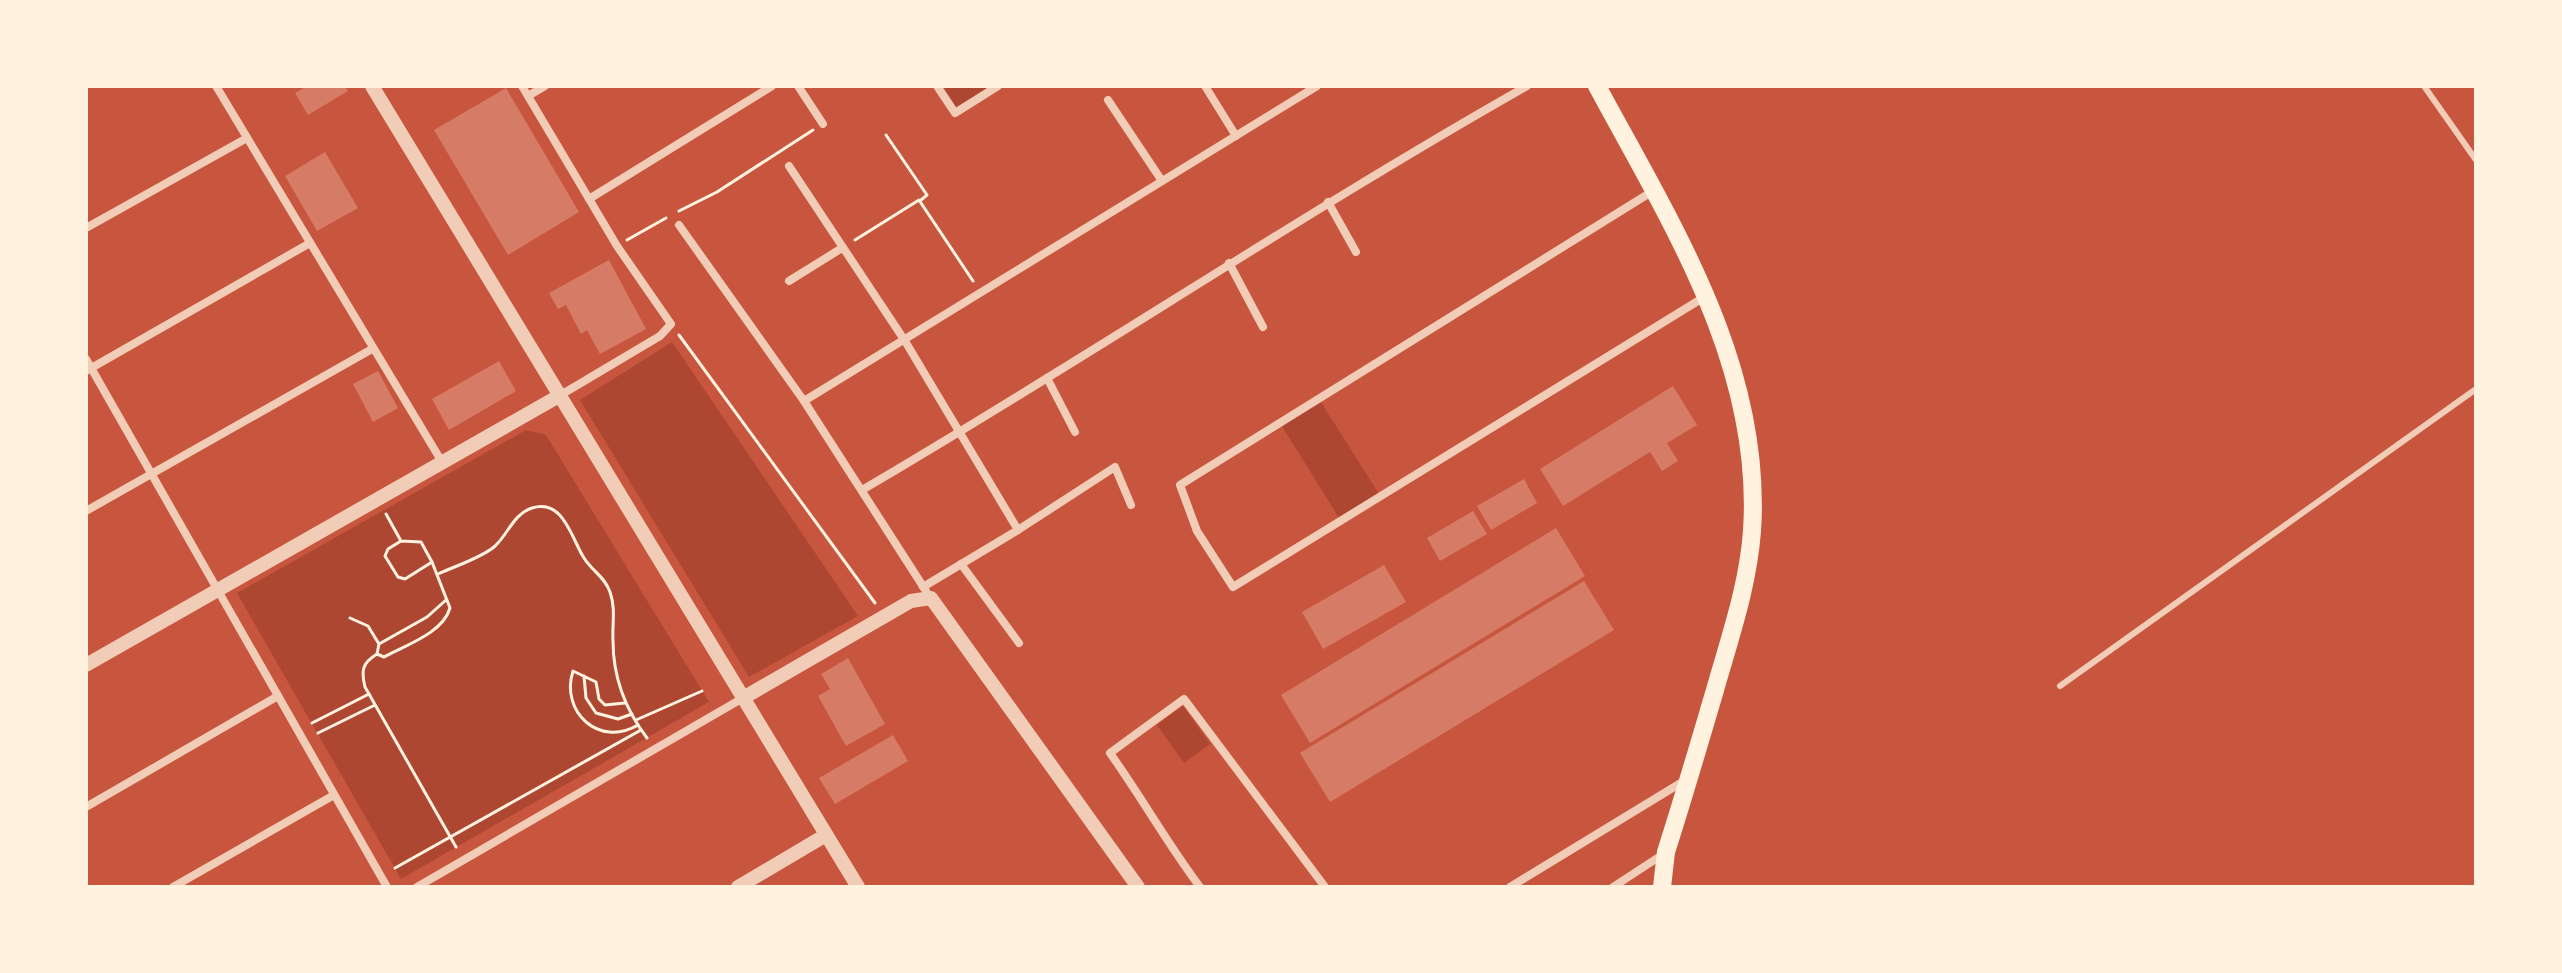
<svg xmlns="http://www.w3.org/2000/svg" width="2562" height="973" font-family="'DejaVu Sans',sans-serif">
<rect width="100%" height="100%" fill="#c8553d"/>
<g fill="#ae4732">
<path d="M943 86H991L957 108Z"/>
<path d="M672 342 858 616 749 677 580 400Z"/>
<path d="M1319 399 1381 497 1341 521 1280 423Z"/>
<path d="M526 430 546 435 709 702 401 879 237 593Z"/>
<path d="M1183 706 1210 744 1184 763 1157 725Z"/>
</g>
<g fill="#d67c66">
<path d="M307 86H345L348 91 308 115 295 93Z"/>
<path d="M506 88 579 212 508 255 434 130Z"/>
<path d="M325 152 358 208 317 231 285 176Z"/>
<path d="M609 260 646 329 600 354 587 330 581 334 566 305 558 309 549 293Z"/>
<path d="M499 361 516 391 449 430 432 399Z"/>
<path d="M378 371 398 408 373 422 353 384Z"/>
<path d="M1673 386 1697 425 1667 443 1678 461 1662 471 1650 452 1563 506 1540 469Z"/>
<path d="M1524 479 1537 503 1491 530 1477 506Z"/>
<path d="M1473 511 1487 534 1440 561 1427 538Z"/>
<path d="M1556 528 1585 576 1310 743 1281 695Z"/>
<path d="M1384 565 1406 602 1323 649 1302 612Z"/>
<path d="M1584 581 1614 630 1330 802 1300 753Z"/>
<path d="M848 658 885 724 846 746 818 696 830 689 821 674Z"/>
<path d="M893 735 908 761 835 804 819 778Z"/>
</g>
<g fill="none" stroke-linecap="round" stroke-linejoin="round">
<g stroke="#fff3e0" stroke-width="3">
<path d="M886 135 927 195 921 200"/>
<path d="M679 211 717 192 813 130"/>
<path d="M627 240 666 218"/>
<path d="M855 240 919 200 973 281"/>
<path d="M679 335 875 603"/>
<path d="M386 514 401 541 388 549 385 556 398 577 405 579 432 562 421 542 401 541"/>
<path d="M432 562 450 608C443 633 406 645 384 657L377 654C362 663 361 671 365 687L456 847"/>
<path d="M438 574C455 566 479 559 494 547 508 535 513 514 532 508 564 498 572 540 584 558 592 571 605 577 610 592 616 609 612 624 613 641 613 678 625 709 647 738"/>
<path d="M350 618 368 626 379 644"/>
<path d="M377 654 379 644 427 617 446 600"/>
<path d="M584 676 586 698 596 713 618 719 632 714"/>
<path d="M625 703 605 705 599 699 596 682 573 671C560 712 599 748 638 725"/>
<path d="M636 720 702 691"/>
<path d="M312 723 369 694"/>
<path d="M318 733 375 705"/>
<path d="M395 868 641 730"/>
</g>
<g stroke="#f1ccb7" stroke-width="6">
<path d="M2424 86 2476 160"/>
<path d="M2060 686 2476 389"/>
</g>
<g stroke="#f1ccb7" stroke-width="8">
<path d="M216 86 442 462"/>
<path d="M522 86 617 246 671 324 660 336 559 396"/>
<path d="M798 86 823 124"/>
<path d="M937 86 955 113 998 86"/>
<path d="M1205 86 1236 136"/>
<path d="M528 96 545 86"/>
<path d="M1108 100 1162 181"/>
<path d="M789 166 905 341 1018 530 923 587"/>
<path d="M1653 191 1180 485 1197 531 1233 587 1706 296"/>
<path d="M589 199 772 86"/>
<path d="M1328 202 1356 252"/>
<path d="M679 225 804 401 926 591"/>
<path d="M86 228 247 138"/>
<path d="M1229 263 1263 327"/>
<path d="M789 281 842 248"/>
<path d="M86 359 387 887"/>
<path d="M86 371 310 243"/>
<path d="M1047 378 1075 432"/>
<path d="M804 401 1317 86"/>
<path d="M862 490C1086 359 1301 214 1527 86"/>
<path d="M86 511 372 349"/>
<path d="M1018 530 1115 467 1131 505"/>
<path d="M961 564 1019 643"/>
<path d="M86 807 278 696"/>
<path d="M173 887 334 795"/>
<path d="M417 887 743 698"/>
<path d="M1200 887C1167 843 1142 798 1110 753L1184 699 1325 887"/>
<path d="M1510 887 1684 781"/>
<path d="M1613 887 1662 855"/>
</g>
<g stroke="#f1ccb7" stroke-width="14">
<path d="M372 86 858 887"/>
<path d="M86 665 559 396"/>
<path d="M743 698 911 601 931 598 1138 887"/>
<path d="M738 887 826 835"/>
</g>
<path stroke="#fff3e0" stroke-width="18" d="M1597 86C1672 225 1763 366 1752 531 1748 586 1730 637 1715 690 1699 744 1683 799 1666 852L1662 887"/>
</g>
<rect width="2562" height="973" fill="none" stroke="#fff3e0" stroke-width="176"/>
</svg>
